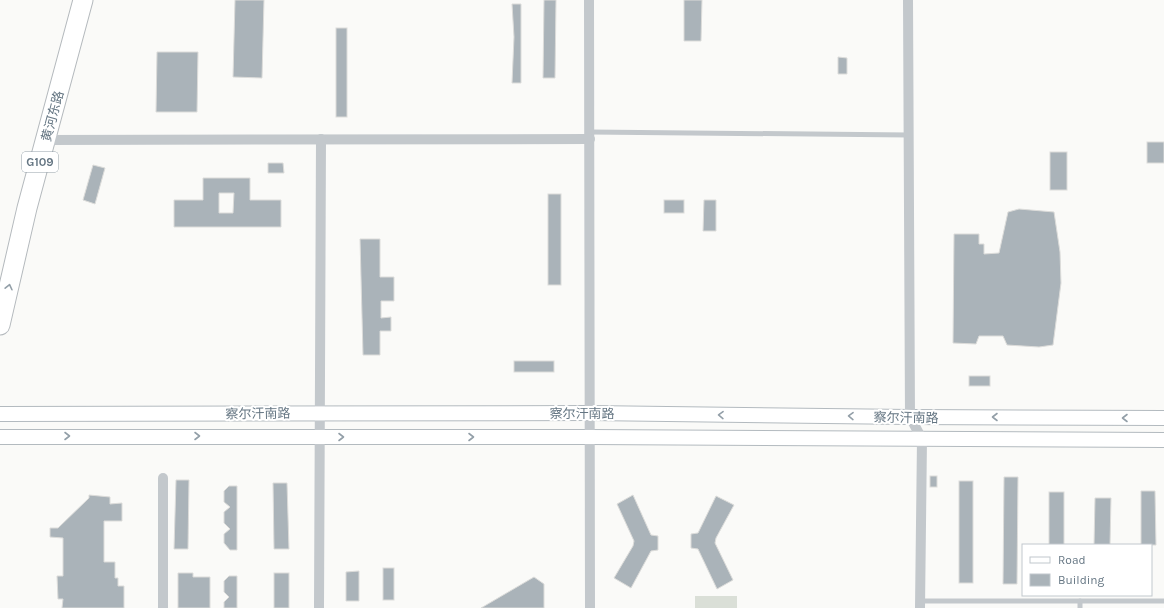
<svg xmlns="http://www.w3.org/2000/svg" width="1164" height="608" font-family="Karla,'Noto Sans SC',sans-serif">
<rect width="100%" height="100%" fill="#fafaf8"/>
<rect fill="#dadfd7" x="695" y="596" width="42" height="12"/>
<g fill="#aab3b9" stroke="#dcdcda" fill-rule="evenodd">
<path d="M235 0H264L262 78 233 77Z"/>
<path d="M544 0H556L555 78H543Z"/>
<path d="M684 0H702L701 41H684Z"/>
<path d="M512 4H521V83H512L514 37Z"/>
<rect x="336" y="28" width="11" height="89"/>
<path d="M157 52H198L197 112H156Z"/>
<path d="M838 57 847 58V74H838Z"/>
<rect x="1147" y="142" width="17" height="21"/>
<rect x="1050" y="152" width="17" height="38"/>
<path d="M268 163H283L284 173H268Z"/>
<path d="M93 165 105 168 95 204 83 200Z"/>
<path d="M203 178H250V200H281V227H174V200H203ZM219 193H234L233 213H219Z"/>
<rect x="548" y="194" width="13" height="91"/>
<rect x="664" y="200" width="20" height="13"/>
<path d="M704 200H716V231H703Z"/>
<path d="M1019 209 1054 212 1060 252 1061 283 1053 345 1039 347 1007 345 1003 336H979L976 344 953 343 954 234H979V244H984V254L999 253 1008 212Z"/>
<path d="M360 239H380V277H394V301H381V318L391 317V331H380V355H363Z"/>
<rect x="514" y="361" width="40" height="11"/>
<rect x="969" y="376" width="21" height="10"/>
<rect x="930" y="476" width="7" height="11"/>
<path d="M1004 477H1018L1017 584H1003Z"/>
<path d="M176 480H189L188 549H174Z"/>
<rect x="959" y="481" width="14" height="102"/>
<path d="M273 483H287L289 549H274Z"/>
<path d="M229 486H237V550H230L224 543V534L230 529 224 523V512L230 507 224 502V491Z"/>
<path d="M1141 491H1155L1156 545H1141Z"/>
<rect x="1049" y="492" width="15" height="53"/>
<path d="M89 495 110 497V504L122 503V521H104V562H115V578H118V586H124V608H62L63 599H58L57 576H63V538L50 537V528H58L89 498Z"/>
<path d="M633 495 651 535 658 536V550L651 551 631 588 614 578 633 546 634 541 617 504Z"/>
<path d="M716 496 734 505 716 538 715 543 733 580 717 589 698 549 691 548V534L698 533Z"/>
<path d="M1095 498H1111L1110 545H1094Z"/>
<rect x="383" y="568" width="11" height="32"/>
<path d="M359 571V601H346V572Z"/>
<path d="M178 573H193V577H210V608H178Z"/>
<rect x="274" y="573" width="15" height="35"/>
<path d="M229 576H237V608H224V602L229 597 224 592V581Z"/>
<path d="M534 577 544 584V608H481Z"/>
</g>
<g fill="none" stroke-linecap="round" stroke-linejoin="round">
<defs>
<g id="secondary">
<path d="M0 414 590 413 910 417 1164 418"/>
<path d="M0 437H590L1164 440"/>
</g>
<path id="highway" d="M0 325 27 208 83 0"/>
</defs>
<use href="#secondary" stroke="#b3babf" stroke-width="16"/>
<use href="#highway" stroke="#b4b9bd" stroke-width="21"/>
<g stroke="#c3c8cc" stroke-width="5">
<path d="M590 132 909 135"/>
<path d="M920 601H1164"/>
<path d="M1080 608V601"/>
</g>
<g stroke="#c3c8cc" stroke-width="10">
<path d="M589 0 590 608"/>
<path d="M908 0 910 417 922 439 920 608"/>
<path d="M46 140 590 139"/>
<path d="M163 478V608"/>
<path d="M319 608 321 139"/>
</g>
<use href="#secondary" stroke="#fff" stroke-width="14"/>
<use href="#highway" stroke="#fff" stroke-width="19"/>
</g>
<defs><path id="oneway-chevron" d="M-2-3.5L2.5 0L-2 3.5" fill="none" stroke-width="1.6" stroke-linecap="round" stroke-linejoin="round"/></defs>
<g stroke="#939fa8">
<use href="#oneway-chevron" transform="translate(9 287) rotate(-77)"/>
<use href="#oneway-chevron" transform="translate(721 415) rotate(-179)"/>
<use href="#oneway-chevron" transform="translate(851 416) rotate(-179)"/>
<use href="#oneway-chevron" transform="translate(995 417) rotate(-180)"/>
<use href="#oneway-chevron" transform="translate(1125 418) rotate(-180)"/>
<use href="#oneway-chevron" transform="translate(67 436)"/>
<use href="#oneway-chevron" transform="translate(197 436)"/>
<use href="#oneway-chevron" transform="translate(341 437)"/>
<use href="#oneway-chevron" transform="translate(471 437)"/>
</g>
<g text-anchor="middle" stroke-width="4" stroke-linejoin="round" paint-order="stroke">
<rect fill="#fff" stroke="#939fa8" stroke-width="1" x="22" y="152" width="36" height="20" rx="3"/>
<g font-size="12" font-weight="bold" fill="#657683">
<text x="40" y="166">G109</text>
</g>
<g font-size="13" fill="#657683" stroke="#fff">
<text transform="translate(52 116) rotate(-75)" y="5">黄河东路</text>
<text transform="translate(258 413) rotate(-1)" y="5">察尔汗南路</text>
<text x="582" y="418">察尔汗南路</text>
<text transform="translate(906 417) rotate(1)" y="5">察尔汗南路</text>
</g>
</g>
<rect x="1022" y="544" width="130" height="52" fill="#ffffff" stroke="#c1c8cd"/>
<rect x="1030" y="557" width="20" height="6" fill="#ffffff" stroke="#c1c8cd"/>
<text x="1058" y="564" font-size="12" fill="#657683">Road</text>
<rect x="1030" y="574" width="20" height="12" fill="#aab3b9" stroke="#c1c8cd"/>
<text x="1058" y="584" font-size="12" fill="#657683">Building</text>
</svg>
